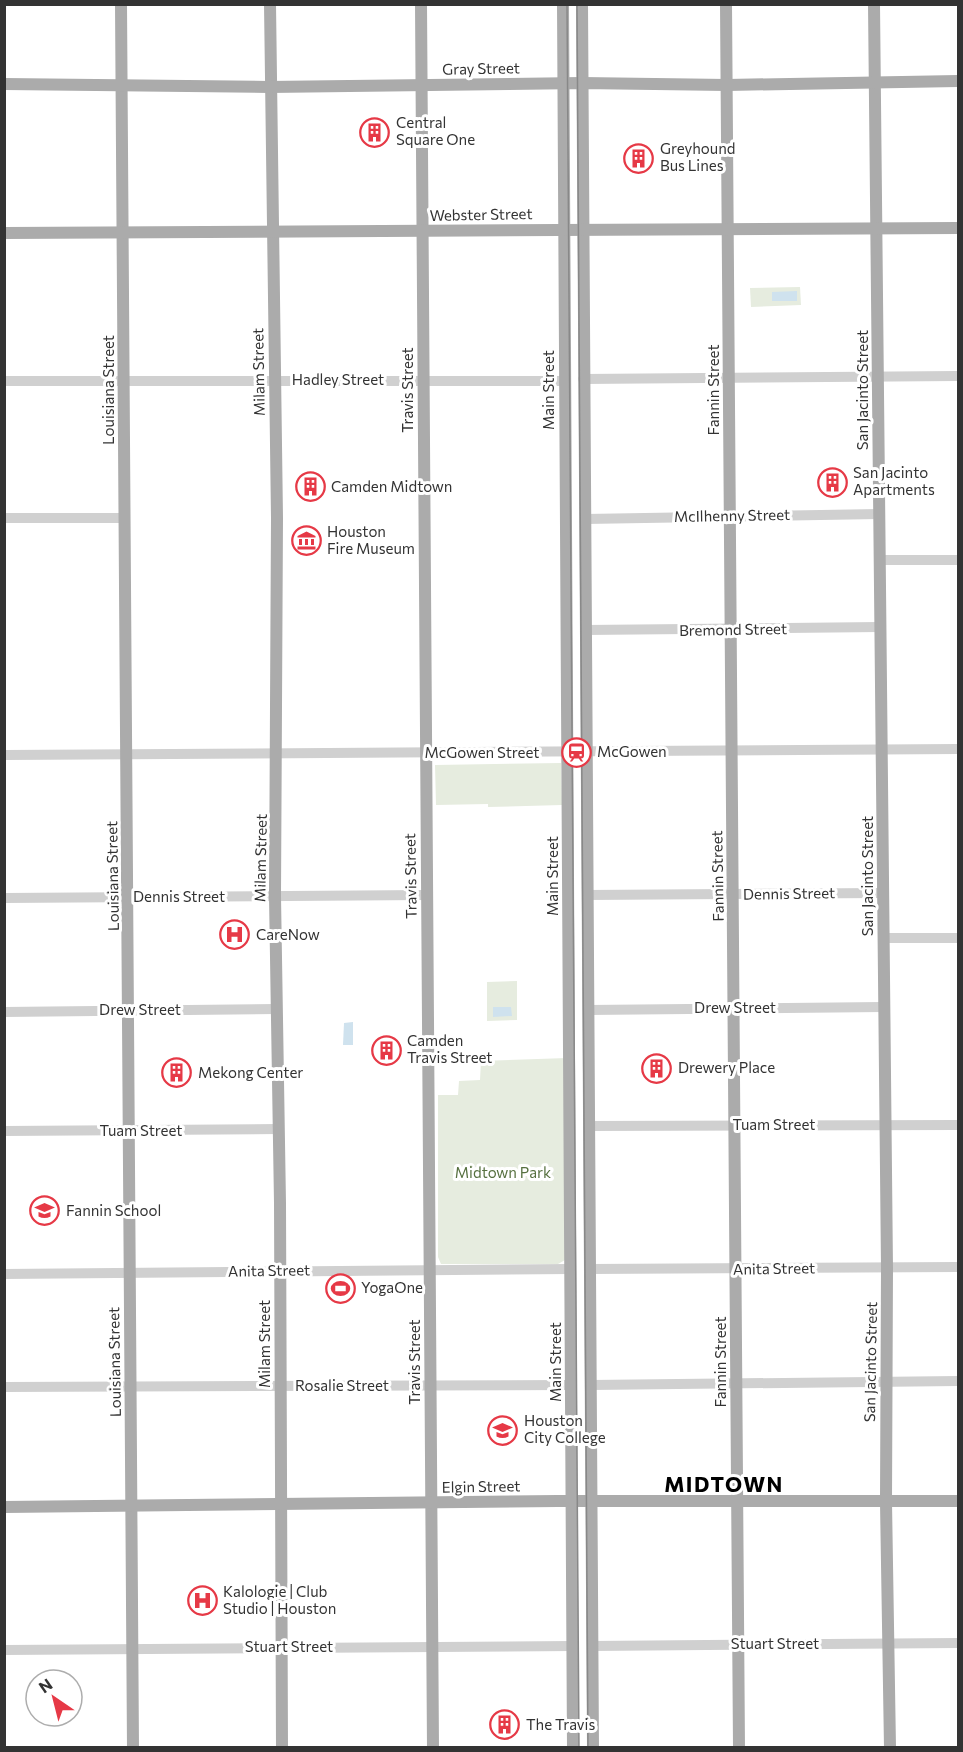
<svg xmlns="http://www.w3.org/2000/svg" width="963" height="1752" font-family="Commissioner,sans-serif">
<rect width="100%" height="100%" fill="#fff"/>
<g fill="#e6ecdf">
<path d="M800 287 801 305 751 307 750 288Z"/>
<path d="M561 763 562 805 488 807V804L436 805 435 765Z"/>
<path d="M517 981V1020L487 1021V982Z"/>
<path d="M567 1058 565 1260 558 1264H441L438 1257V1095H458L459 1081 480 1080 481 1061Z"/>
</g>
<g fill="#cfe2ee">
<path d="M797 291V301H772V292Z"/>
<path d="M493 1007H511L512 1016 493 1017Z"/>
<path d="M353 1022V1045H343L344 1023Z"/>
</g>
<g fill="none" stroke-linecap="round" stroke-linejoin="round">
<g stroke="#d0d0d0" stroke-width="10">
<path d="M583 379 958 376"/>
<path d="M4 381H563"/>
<path d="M4 518H124"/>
<path d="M585 519 879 514"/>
<path d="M881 560H958"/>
<path d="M585 630 880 627"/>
<path d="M4 755 958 749"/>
<path d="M587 895 883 893"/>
<path d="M4 898 426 895"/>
<path d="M883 938H958"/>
<path d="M588 1010 883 1007"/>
<path d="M4 1012 276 1009"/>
<path d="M589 1126 958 1125"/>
<path d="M4 1131 278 1129"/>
<path d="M590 1269 958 1267"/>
<path d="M4 1274 570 1269"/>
<path d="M591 1385 958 1381"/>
<path d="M4 1387 571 1385"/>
<path d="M592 1646 958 1643"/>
<path d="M4 1650 573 1646"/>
</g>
<g stroke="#ababab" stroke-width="12">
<path d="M121 4 133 1748"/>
<path d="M270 4 277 518 275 896 280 1203 282 1748"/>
<path d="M421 4 433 1748"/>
<path d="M563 4 573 1748"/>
<path d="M582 4 593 1748"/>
<path d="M726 4 739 1748"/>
<path d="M874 4 887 1268 886 1502 890 1748"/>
<path d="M4 84 269 87 582 83 727 85 958 81"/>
<path d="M4 233 958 228"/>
<path d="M4 1507 558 1501H958"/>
</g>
<g stroke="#888" stroke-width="1.5">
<path d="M567 4 579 1748"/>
<path d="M577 4 588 1748"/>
</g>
</g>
<defs>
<symbol id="building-ring" viewBox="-11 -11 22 22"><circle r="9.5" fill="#fff" stroke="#e63946" stroke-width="1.5"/><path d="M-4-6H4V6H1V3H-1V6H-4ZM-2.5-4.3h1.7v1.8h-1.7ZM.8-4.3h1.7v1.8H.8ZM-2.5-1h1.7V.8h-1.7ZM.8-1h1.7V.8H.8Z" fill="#e63946"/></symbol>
<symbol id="museum-ring" viewBox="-11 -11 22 22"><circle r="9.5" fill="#fff" stroke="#e63946" stroke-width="1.5"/><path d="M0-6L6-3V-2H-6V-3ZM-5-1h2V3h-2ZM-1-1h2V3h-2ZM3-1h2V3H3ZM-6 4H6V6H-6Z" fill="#e63946"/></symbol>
<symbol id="station-ring" viewBox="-11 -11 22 22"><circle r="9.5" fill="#fff" stroke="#e63946" stroke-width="1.5"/><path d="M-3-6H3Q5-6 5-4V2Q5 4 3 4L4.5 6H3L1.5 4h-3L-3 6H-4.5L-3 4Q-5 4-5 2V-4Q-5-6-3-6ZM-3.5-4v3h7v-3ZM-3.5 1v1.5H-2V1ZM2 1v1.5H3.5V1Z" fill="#e63946"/></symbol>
<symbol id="hospital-ring" viewBox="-11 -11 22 22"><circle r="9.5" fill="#fff" stroke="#e63946" stroke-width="1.5"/><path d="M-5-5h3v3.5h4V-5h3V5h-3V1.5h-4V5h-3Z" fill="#e63946"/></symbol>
<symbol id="school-ring" viewBox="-11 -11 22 22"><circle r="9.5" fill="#fff" stroke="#e63946" stroke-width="1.5"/><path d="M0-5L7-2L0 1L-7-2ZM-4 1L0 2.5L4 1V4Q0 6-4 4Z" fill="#e63946"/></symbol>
<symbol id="stadium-ring" viewBox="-11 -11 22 22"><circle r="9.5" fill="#fff" stroke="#e63946" stroke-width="1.5"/><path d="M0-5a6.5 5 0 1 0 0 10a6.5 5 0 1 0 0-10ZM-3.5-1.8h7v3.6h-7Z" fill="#e63946"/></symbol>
<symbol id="university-ring" viewBox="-11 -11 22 22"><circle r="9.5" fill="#fff" stroke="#e63946" stroke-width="1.5"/><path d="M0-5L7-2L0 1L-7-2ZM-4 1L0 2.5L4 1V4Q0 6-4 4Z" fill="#e63946"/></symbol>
</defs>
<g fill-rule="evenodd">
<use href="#building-ring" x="358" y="116" width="33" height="33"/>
<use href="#building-ring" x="622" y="142" width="33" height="33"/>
<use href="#building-ring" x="816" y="466" width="33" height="33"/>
<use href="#building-ring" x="294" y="470" width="33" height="33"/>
<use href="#museum-ring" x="290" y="524" width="33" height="33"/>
<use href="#station-ring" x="560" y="736" width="33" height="33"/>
<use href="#hospital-ring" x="218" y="918" width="33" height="33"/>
<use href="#building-ring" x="370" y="1034" width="33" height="33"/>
<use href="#building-ring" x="640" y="1052" width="33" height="33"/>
<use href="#building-ring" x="160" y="1056" width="33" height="33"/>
<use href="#school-ring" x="28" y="1194" width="33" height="33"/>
<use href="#stadium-ring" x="324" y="1272" width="33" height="33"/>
<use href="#university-ring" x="486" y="1414" width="33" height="33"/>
<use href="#hospital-ring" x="186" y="1584" width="33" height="33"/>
<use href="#building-ring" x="488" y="1708" width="33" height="33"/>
</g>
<g text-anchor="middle" stroke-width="6" stroke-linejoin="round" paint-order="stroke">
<g font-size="15" fill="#333" stroke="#fff">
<text transform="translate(481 69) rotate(-1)" y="5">Gray Street</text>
<text transform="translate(481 215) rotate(-1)" y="5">Webster Street</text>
<text transform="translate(259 372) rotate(-91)" y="5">Milam Street</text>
<text x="338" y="385">Hadley Street</text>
<text transform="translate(109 390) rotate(-90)" y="5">Louisiana Street</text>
<text transform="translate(408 390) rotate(-90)" y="5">Travis Street</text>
<text transform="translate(549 390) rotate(-90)" y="5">Main Street</text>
<text transform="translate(714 390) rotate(-90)" y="5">Fannin Street</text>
<text transform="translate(863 390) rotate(-90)" y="5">San Jacinto Street</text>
<text transform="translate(732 516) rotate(-1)" y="5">McIlhenny Street</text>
<text transform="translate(733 630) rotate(-1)" y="5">Bremond Street</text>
<text x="482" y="758">McGowen Street</text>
<text transform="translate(261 858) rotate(-89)" y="5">Milam Street</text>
<text transform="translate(113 876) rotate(-91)" y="5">Louisiana Street</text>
<text transform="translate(411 876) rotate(-91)" y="5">Travis Street</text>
<text transform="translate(553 876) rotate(-90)" y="5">Main Street</text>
<text transform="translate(718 876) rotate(-91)" y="5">Fannin Street</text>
<text transform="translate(868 876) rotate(-90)" y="5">San Jacinto Street</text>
<text transform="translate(789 894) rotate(-1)" y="5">Dennis Street</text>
<text x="179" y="902">Dennis Street</text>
<text x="735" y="1013">Drew Street</text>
<text x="140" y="1015">Drew Street</text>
<text x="774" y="1130">Tuam Street</text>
<text x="141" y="1136">Tuam Street</text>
<text transform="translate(774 1269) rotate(-1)" y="5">Anita Street</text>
<text transform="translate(269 1271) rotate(-1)" y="5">Anita Street</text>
<text transform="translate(265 1344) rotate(-90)" y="5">Milam Street</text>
<text transform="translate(115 1362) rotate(-91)" y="5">Louisiana Street</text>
<text transform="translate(415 1362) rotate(-90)" y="5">Travis Street</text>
<text transform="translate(556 1362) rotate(-90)" y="5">Main Street</text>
<text transform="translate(721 1362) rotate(-90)" y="5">Fannin Street</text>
<text transform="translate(871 1362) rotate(-89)" y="5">San Jacinto Street</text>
<text x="342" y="1391">Rosalie Street</text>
<text transform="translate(481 1487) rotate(-1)" y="5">Elgin Street</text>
<text x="775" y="1649">Stuart Street</text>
<text x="289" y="1652">Stuart Street</text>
</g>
<g font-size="15" fill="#333" stroke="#fff" text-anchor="start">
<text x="396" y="128">Central<tspan x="396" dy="17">Square One</tspan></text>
<text x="660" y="154">Greyhound<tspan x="660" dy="17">Bus Lines</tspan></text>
<text x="853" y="478">San Jacinto<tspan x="853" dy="17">Apartments</tspan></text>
<text x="331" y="492">Camden Midtown</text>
<text x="327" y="537">Houston<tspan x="327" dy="17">Fire Museum</tspan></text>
<text x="597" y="757">McGowen</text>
<text x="256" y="940">CareNow</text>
<text x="407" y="1046">Camden<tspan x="407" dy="17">Travis Street</tspan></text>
<text x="678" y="1073">Drewery Place</text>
<text x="198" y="1078">Mekong Center</text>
<text x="66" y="1216">Fannin School</text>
<text x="361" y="1293">YogaOne</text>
<text x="524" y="1426">Houston<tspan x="524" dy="17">City College</tspan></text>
<text x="223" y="1597">Kalologie | Club<tspan x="223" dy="17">Studio | Houston</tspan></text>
<text x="526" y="1730">The Travis</text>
</g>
<g font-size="15" fill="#56703f" stroke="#fff">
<text x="503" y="1178">Midtown Park</text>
</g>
<g font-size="21" font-weight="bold" letter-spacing="1.5" fill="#000" stroke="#fff">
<text x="724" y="1492">MIDTOWN</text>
</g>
</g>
<rect width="963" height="1752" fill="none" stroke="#333333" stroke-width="12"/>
<g transform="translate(54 1698) rotate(325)"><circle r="28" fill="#ffffff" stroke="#adadad" stroke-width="1.5"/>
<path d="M0-4.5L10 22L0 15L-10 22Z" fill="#e63946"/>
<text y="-9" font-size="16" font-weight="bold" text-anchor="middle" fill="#333333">N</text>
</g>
</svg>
